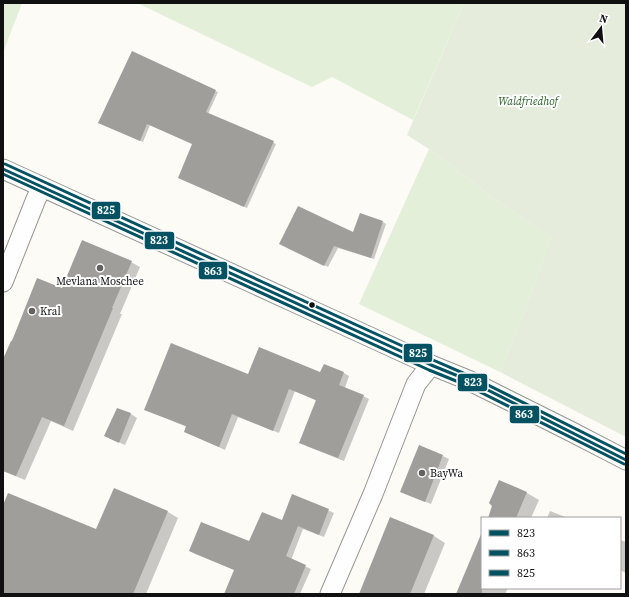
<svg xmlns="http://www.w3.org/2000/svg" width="629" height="597" font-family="'Source Serif 4',serif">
<rect width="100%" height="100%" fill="#fcfbf6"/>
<g fill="#e3efd8">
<path d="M3 3H22L3 53Z"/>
<path d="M137 3H464L413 120 332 77 312 87Z"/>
<path d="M429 149 496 200 551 238 520 323 500 372 359 304Z"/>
</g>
<path fill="#e5ecdc" d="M464 3H626V437L500 372 520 323 551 238 496 200 429 149 407 135Z"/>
<g fill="#0003">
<path d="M215 91 218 92 208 114 276 144 247 208 182 179 194 144 150 125 143 142 102 124Z"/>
<path d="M383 222 386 224 374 259 338 248 328 267 283 245 354 234Z"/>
<path d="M131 262 140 267 120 314H122L73 431 51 421 25 480 3 471V362L38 279 63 289Z"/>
<path d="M321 373H344L349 376 345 388 363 396 369 399 344 461 306 446 317 401 295 391 279 433 238 417 225 450 185 432 187 427 151 412 249 375Z"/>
<path d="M117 409 131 414 137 418 125 445 112 439Z"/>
<path d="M443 456 449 459 431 504 408 495Z"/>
<path d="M499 481 527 493 539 500 531 518H489Z"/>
<path d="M293 495 334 513 324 537 303 529 291 560 311 569 300 594H227L235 570 195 554 190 551 250 543 282 521Z"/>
<path d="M3 508 97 530 168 512 178 518 146 594H3Z"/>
<path d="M550 511 568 518H547Z"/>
<path d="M391 519 434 536 445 543 424 594H360Z"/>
<path d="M482 534V588H508L505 594H457Z"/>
<path d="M620 540 626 542V573L620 570Z"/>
</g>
<g fill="#a09e9b">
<path d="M132 51 216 90 206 112 274 141 244 207 178 178 192 144 147 124 140 141 98 123Z"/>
<path d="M298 206 353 232 360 213 383 221 371 258 334 246 324 266 279 244Z"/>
<path d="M82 240 132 261 112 308H113L64 426 42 417 16 476 3 471V359L11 341H12L37 278 62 288Z"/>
<path d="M171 343 248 374 259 347 320 372 324 364 344 372 339 385 364 395 338 458 299 443 316 400 289 389 273 431 232 414 219 447 184 432 186 426 144 410Z"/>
<path d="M117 408 131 413 119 443 104 436Z"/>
<path d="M419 445 443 455 425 502 400 492Z"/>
<path d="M499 480 527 492 516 518H488L492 506 489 503Z"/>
<path d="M114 488 168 511 133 594H3V505L8 493 96 529Z"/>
<path d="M292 494 329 509 319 535 298 526 286 556 306 565 294 594H224L234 570 189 551 201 522 249 541 262 512 282 520Z"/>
<path d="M390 517 434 535 410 594H359Z"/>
<path d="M482 532V594H456Z"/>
</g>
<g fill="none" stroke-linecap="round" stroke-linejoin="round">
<defs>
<g id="minor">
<path d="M3 169 298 304 431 365 468 380 570 431 626 460"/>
<path d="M3 282 36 199 42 187"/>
<path d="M330 594 373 494 416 384 431 365"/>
</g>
</defs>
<use href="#minor" stroke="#969694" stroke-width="21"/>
<use href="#minor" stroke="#fffefe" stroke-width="19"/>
<defs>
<path id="bus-1" d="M3 169 431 365 468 380 626 460"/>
<path id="bus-2" d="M3 174 429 370 466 385 624 464"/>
<path id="bus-3" d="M5 164 433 360 470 376 626 454"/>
</defs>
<use href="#bus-1" stroke="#fff" stroke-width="6"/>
<use href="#bus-2" stroke="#fff" stroke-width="6"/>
<use href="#bus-3" stroke="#fff" stroke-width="6"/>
<use href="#bus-1" stroke="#005262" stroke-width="3"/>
<use href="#bus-2" stroke="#005262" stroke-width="3"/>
<use href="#bus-3" stroke="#005262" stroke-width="3"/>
</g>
<g fill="#636260" stroke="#fff" stroke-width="1.5">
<circle cx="100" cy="268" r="4"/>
<circle cx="32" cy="311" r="4"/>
<circle cx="422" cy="473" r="4"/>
</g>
<circle fill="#101010" stroke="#fff" stroke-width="1.5" cx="312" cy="305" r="3.5"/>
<g text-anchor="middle" stroke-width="4" stroke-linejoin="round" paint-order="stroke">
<g font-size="11" font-style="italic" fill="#2a6126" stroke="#fff">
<text x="528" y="105">Waldfriedhof</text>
</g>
<g font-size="11" fill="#101010" stroke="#fff" text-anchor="start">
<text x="100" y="285" text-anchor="middle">Mevlana Moschee</text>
<text x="40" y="315">Kral</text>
<text x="430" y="477">BayWa</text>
</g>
</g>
<g stroke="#fff" stroke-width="1.5">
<rect x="91" y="201" width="30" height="19" rx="4" fill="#005262"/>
<rect x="144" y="231" width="31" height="19" rx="4" fill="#005262"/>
<rect x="198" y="261" width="30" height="19" rx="4" fill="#005262"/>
<rect x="403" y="343" width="30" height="20" rx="4" fill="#005262"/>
<rect x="457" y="373" width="31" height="19" rx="4" fill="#005262"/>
<rect x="509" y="405" width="31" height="19" rx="4" fill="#005262"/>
</g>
<g font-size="11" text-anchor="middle" font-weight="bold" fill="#fff">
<text x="106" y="214">825</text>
<text x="159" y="244">823</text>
<text x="213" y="275">863</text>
<text x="418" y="357">825</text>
<text x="473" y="386">823</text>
<text x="524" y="418">863</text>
</g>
<rect width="629" height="597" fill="none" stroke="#101010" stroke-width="8"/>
<rect x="481" y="517" width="140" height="72" fill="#ffffff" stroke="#9f9f9f"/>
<rect x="489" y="530" width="20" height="6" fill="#005262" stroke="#9f9f9f"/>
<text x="517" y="537" font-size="12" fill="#101010">823</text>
<rect x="489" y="550" width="20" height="6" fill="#005262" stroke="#9f9f9f"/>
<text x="517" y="557" font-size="12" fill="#101010">863</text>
<rect x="489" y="570" width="20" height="6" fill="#005262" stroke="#9f9f9f"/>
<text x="517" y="577" font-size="12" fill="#101010">825</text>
<g transform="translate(601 28) rotate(16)" stroke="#ffffff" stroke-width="3" paint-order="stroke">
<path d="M0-3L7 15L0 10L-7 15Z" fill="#101010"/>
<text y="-6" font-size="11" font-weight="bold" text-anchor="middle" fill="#101010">N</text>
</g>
</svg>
